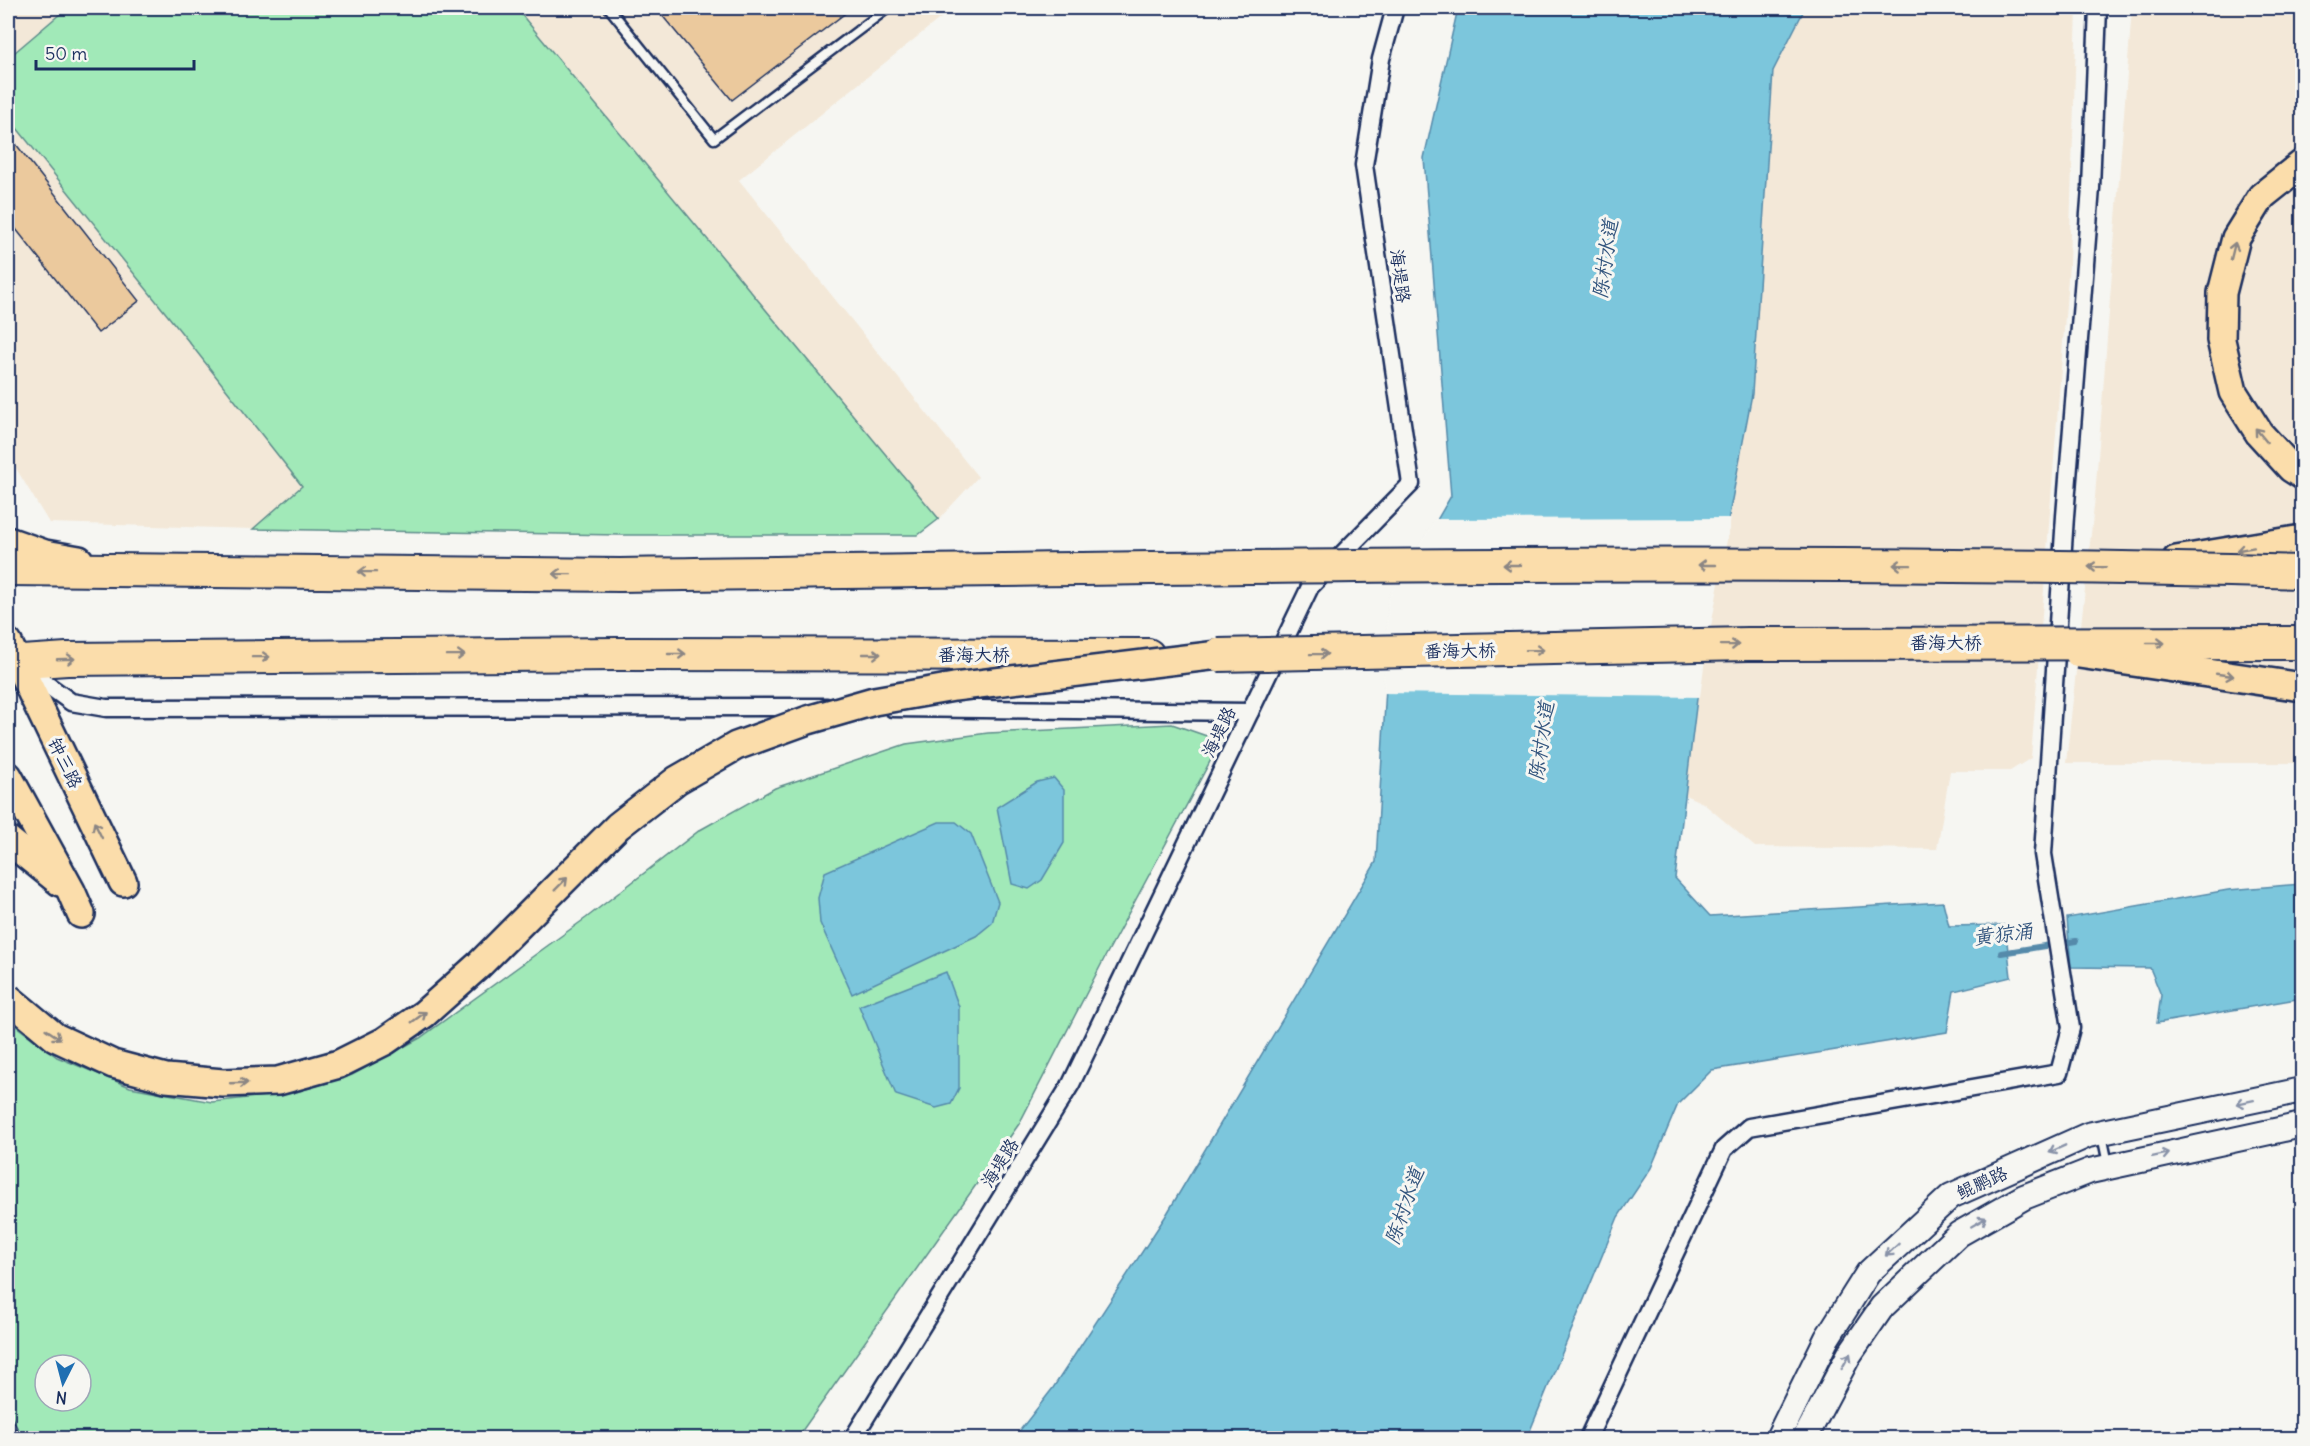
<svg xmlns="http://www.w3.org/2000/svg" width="2310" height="1446" font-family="Delius,'LXGW WenKai TC',sans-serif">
<rect width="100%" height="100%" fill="#f6f6f2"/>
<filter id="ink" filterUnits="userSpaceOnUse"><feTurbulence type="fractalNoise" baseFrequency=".0167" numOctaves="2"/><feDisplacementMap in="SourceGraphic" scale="12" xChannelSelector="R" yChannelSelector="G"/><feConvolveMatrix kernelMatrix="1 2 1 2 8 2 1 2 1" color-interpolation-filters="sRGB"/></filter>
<g filter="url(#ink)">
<g fill="#f3e8d8">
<path d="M8 8H953L739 180 978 477 939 519 918 535H619L253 529 49 523 8 455Z"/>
<path d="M1805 8H2077L2069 265 2031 758 2010 771H1950L1937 849 1755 847 1703 803 1685 795 1702 658 1752 394 1773 71Z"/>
<path d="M2132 8H2302V763H2066L2095 497Z"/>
</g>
<g fill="#a1e9b8" stroke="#5e8c8b" stroke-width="1.5" fill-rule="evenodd">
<path d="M67 8H516L939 519 918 535H619L253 529 302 486 189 342 8 117V58Z"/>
<path d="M1172 724 1221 741 1105 957 1019 1124 797 1438H8V1020L57 1057 130 1087 212 1102 293 1093 352 1075 420 1038 586 918 700 830 775 788 906 744 988 733ZM45 1365H81V1401H45Z"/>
</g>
<g fill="#7cc6dc" stroke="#558aaa" stroke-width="1.5">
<path d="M1458 8H1805L1773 71 1752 394 1702 658 1675 878 1710 916 1943 902 1949 926 2005 925 2011 977 1954 991 1947 1032 1712 1070 1678 1104 1651 1168 1618 1217 1527 1438H1014L1053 1388 1165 1217 1376 862 1391 599 1451 496 1424 158Z"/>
<path d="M1054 778 1064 790V843L1042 880 1029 889 1012 884 997 807 1037 782Z"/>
<path d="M939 822H956L971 834 998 902 992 923 976 936 852 994 820 923 818 898 825 872Z"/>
<path d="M2302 884V998L2157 1023 2161 995 2150 968 2071 967 2067 918 2228 890Z"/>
<path d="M946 972 959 1007V1088L951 1104 936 1108 896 1095 859 1006Z"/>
</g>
<path fill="#f6f6f2" d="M1731 518 1705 659 1700 697 1383 693 1388 598 1435 519Z"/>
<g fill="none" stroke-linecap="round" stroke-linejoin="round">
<path stroke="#558aaa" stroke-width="6" d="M2001 953 2076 941"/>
</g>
<g fill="#ebc99d" stroke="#1b2f5e" stroke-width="1.5">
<path d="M656 8H852L732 100Z"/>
<path d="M8 134 139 301 98 333 8 219Z"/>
</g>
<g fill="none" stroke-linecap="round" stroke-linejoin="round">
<defs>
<g id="lane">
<path d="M609 8 714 139 888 8"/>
<path d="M2102 1135 2108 1164"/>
</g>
<g id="street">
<path d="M24 668 71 702 106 708 827 707"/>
<path d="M892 708 1250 712"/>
<path d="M853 1438 1071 1084 1310 587 1411 484 1364 165 1381 59 1395 8"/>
<path d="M1588 1438 1724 1149 1749 1127 2059 1073 2071 1028 2043 854 2065 516 2091 188 2098 8"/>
</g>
<g id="secondary">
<path d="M1778 1438 1827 1338 1868 1273 1951 1196 2088 1135 2302 1090"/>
<path d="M1805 1438 1849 1355 1882 1307 1959 1234 2024 1197 2090 1171 2302 1125"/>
</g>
<g id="primary">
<path d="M2302 164 2262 196 2236 238 2222 293 2221 340 2233 392 2259 433 2291 468 2302 475"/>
<path d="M8 541 45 554 79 560"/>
<path d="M2176 560 2302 539"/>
<path d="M8 643 123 882"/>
<path d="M8 776 71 891 81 914"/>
<path d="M8 840 60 882"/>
</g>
<g id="highway">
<path d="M8 569 620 575"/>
<path d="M8 663 67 659 618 654 1148 655"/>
</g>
</defs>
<use href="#lane" stroke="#1b2f5e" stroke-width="13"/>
<use href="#street" stroke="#1b2f5e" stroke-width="21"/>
<use href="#secondary" stroke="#1b2f5e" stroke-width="28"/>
<use href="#primary" stroke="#1b2f5e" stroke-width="32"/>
<use href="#highway" stroke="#1b2f5e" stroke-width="36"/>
<use href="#lane" stroke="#f6f6f2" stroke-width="8"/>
<use href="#street" stroke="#f6f6f2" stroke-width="16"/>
<use href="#secondary" stroke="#f6f6f2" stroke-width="24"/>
<use href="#primary" stroke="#fbddab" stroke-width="27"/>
<use href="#highway" stroke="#fbddab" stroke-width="32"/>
<defs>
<path id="rail" d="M8 1416 19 1438"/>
</defs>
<use href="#rail" stroke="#1b2f5e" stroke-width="7"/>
<use href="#rail" stroke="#f6f6f2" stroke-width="4.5" stroke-dasharray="14" stroke-linecap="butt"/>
<defs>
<g id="primary-bridge">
<path d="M2079 654 2302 687"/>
<path d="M8 998 55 1037 113 1064 166 1078 223 1083 278 1081 339 1064 385 1041 424 1014 479 965 618 826 677 780 736 746 808 720 874 701 954 687 1218 655"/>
</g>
<g id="highway-bridge">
<path d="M620 575C1181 568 1742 557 2302 572"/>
<path d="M1218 655 1748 644 2302 643"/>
</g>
</defs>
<use href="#primary-bridge" stroke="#1b2f5e" stroke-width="32" stroke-linecap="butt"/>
<use href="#highway-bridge" stroke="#1b2f5e" stroke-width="36" stroke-linecap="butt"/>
<use href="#primary-bridge" stroke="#fbddab" stroke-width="27"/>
<use href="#highway-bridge" stroke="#fbddab" stroke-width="32"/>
</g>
<defs><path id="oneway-shaft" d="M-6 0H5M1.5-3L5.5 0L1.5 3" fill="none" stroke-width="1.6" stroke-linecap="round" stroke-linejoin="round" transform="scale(1.5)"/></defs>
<g stroke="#8b8684">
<use href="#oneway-shaft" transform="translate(2233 251) rotate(-76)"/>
<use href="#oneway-shaft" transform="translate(2261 435) rotate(-129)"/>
<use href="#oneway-shaft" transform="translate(2245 549) rotate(170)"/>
<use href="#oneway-shaft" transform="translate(1512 565) rotate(-180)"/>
<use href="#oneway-shaft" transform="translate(1707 565) rotate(-180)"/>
<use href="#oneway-shaft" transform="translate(1902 565) rotate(-179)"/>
<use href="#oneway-shaft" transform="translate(2097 567) rotate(-179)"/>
<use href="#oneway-shaft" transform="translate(367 572) rotate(-179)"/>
<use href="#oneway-shaft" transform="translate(562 574) rotate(-179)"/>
<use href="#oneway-shaft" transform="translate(2156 643)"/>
<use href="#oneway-shaft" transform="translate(1730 645) rotate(-1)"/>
<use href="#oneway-shaft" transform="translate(1535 650) rotate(-1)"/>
<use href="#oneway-shaft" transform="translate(677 654)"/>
<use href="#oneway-shaft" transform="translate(872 654)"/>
<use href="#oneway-shaft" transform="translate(1319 654) rotate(-1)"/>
<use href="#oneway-shaft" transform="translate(456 655) rotate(-1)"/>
<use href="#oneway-shaft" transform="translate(261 657) rotate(-1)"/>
<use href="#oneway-shaft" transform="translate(66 659) rotate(-2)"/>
<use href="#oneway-shaft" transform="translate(2225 675) rotate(8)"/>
<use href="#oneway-shaft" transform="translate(98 830) rotate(-116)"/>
<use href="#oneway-shaft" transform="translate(561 884) rotate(-45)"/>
<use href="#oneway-shaft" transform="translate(419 1017) rotate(-36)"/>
<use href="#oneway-shaft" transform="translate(53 1034) rotate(34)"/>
<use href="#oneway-shaft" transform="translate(239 1083) rotate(-2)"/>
</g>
<g stroke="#8892a8">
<use href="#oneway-shaft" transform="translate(2245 1102) rotate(168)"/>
<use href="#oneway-shaft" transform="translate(2057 1149) rotate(156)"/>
<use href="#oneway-shaft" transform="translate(2161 1155) rotate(-12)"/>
<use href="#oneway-shaft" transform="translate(1979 1222) rotate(-30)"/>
<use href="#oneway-shaft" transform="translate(1892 1250) rotate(137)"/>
<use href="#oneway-shaft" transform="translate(1846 1361) rotate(-61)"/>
</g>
</g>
<g text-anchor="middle" stroke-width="6" stroke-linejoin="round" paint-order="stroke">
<g font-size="18" fill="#1b2f5e" stroke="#f6f6f2">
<text transform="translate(1400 276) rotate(82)" y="6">海堤路</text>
<text x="1946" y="649">番海大桥</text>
<text transform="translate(1460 651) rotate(-1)" y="6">番海大桥</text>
<text x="974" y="661">番海大桥</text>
<text transform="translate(1219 732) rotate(-64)" y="6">海堤路</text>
<text transform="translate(65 763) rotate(64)" y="6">钟三路</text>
<text transform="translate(1000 1163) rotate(-58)" y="6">海堤路</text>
<text transform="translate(1982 1183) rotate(-25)" y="6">鲲鹏路</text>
</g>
<g font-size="20" font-style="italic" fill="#33557e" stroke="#f6f6f2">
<text transform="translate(1605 259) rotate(-82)" y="7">陈村水道</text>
<text transform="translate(1541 741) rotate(-82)" y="7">陈村水道</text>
<text transform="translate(2003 934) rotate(-7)" y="7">黄猄涌</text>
<text transform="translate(1404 1206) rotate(-71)" y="7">陈村水道</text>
</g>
</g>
<rect width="2310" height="1446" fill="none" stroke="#f6f6f2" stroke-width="30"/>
<rect x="15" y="15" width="2280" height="1416" fill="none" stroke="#1b2f5e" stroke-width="2" filter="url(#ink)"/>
<g transform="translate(63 1383) rotate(186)"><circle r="28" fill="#f6f6f2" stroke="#9ea6b7" stroke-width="1.5"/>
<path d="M0-4.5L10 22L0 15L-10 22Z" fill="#1f6fb2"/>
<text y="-9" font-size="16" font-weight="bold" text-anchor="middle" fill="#1b2f5e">N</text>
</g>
<path d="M36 60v9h158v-9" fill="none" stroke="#1b2f5e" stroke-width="3"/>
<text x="45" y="60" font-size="18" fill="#1b2f5e" stroke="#f6f6f2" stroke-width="4.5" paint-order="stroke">50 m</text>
</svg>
